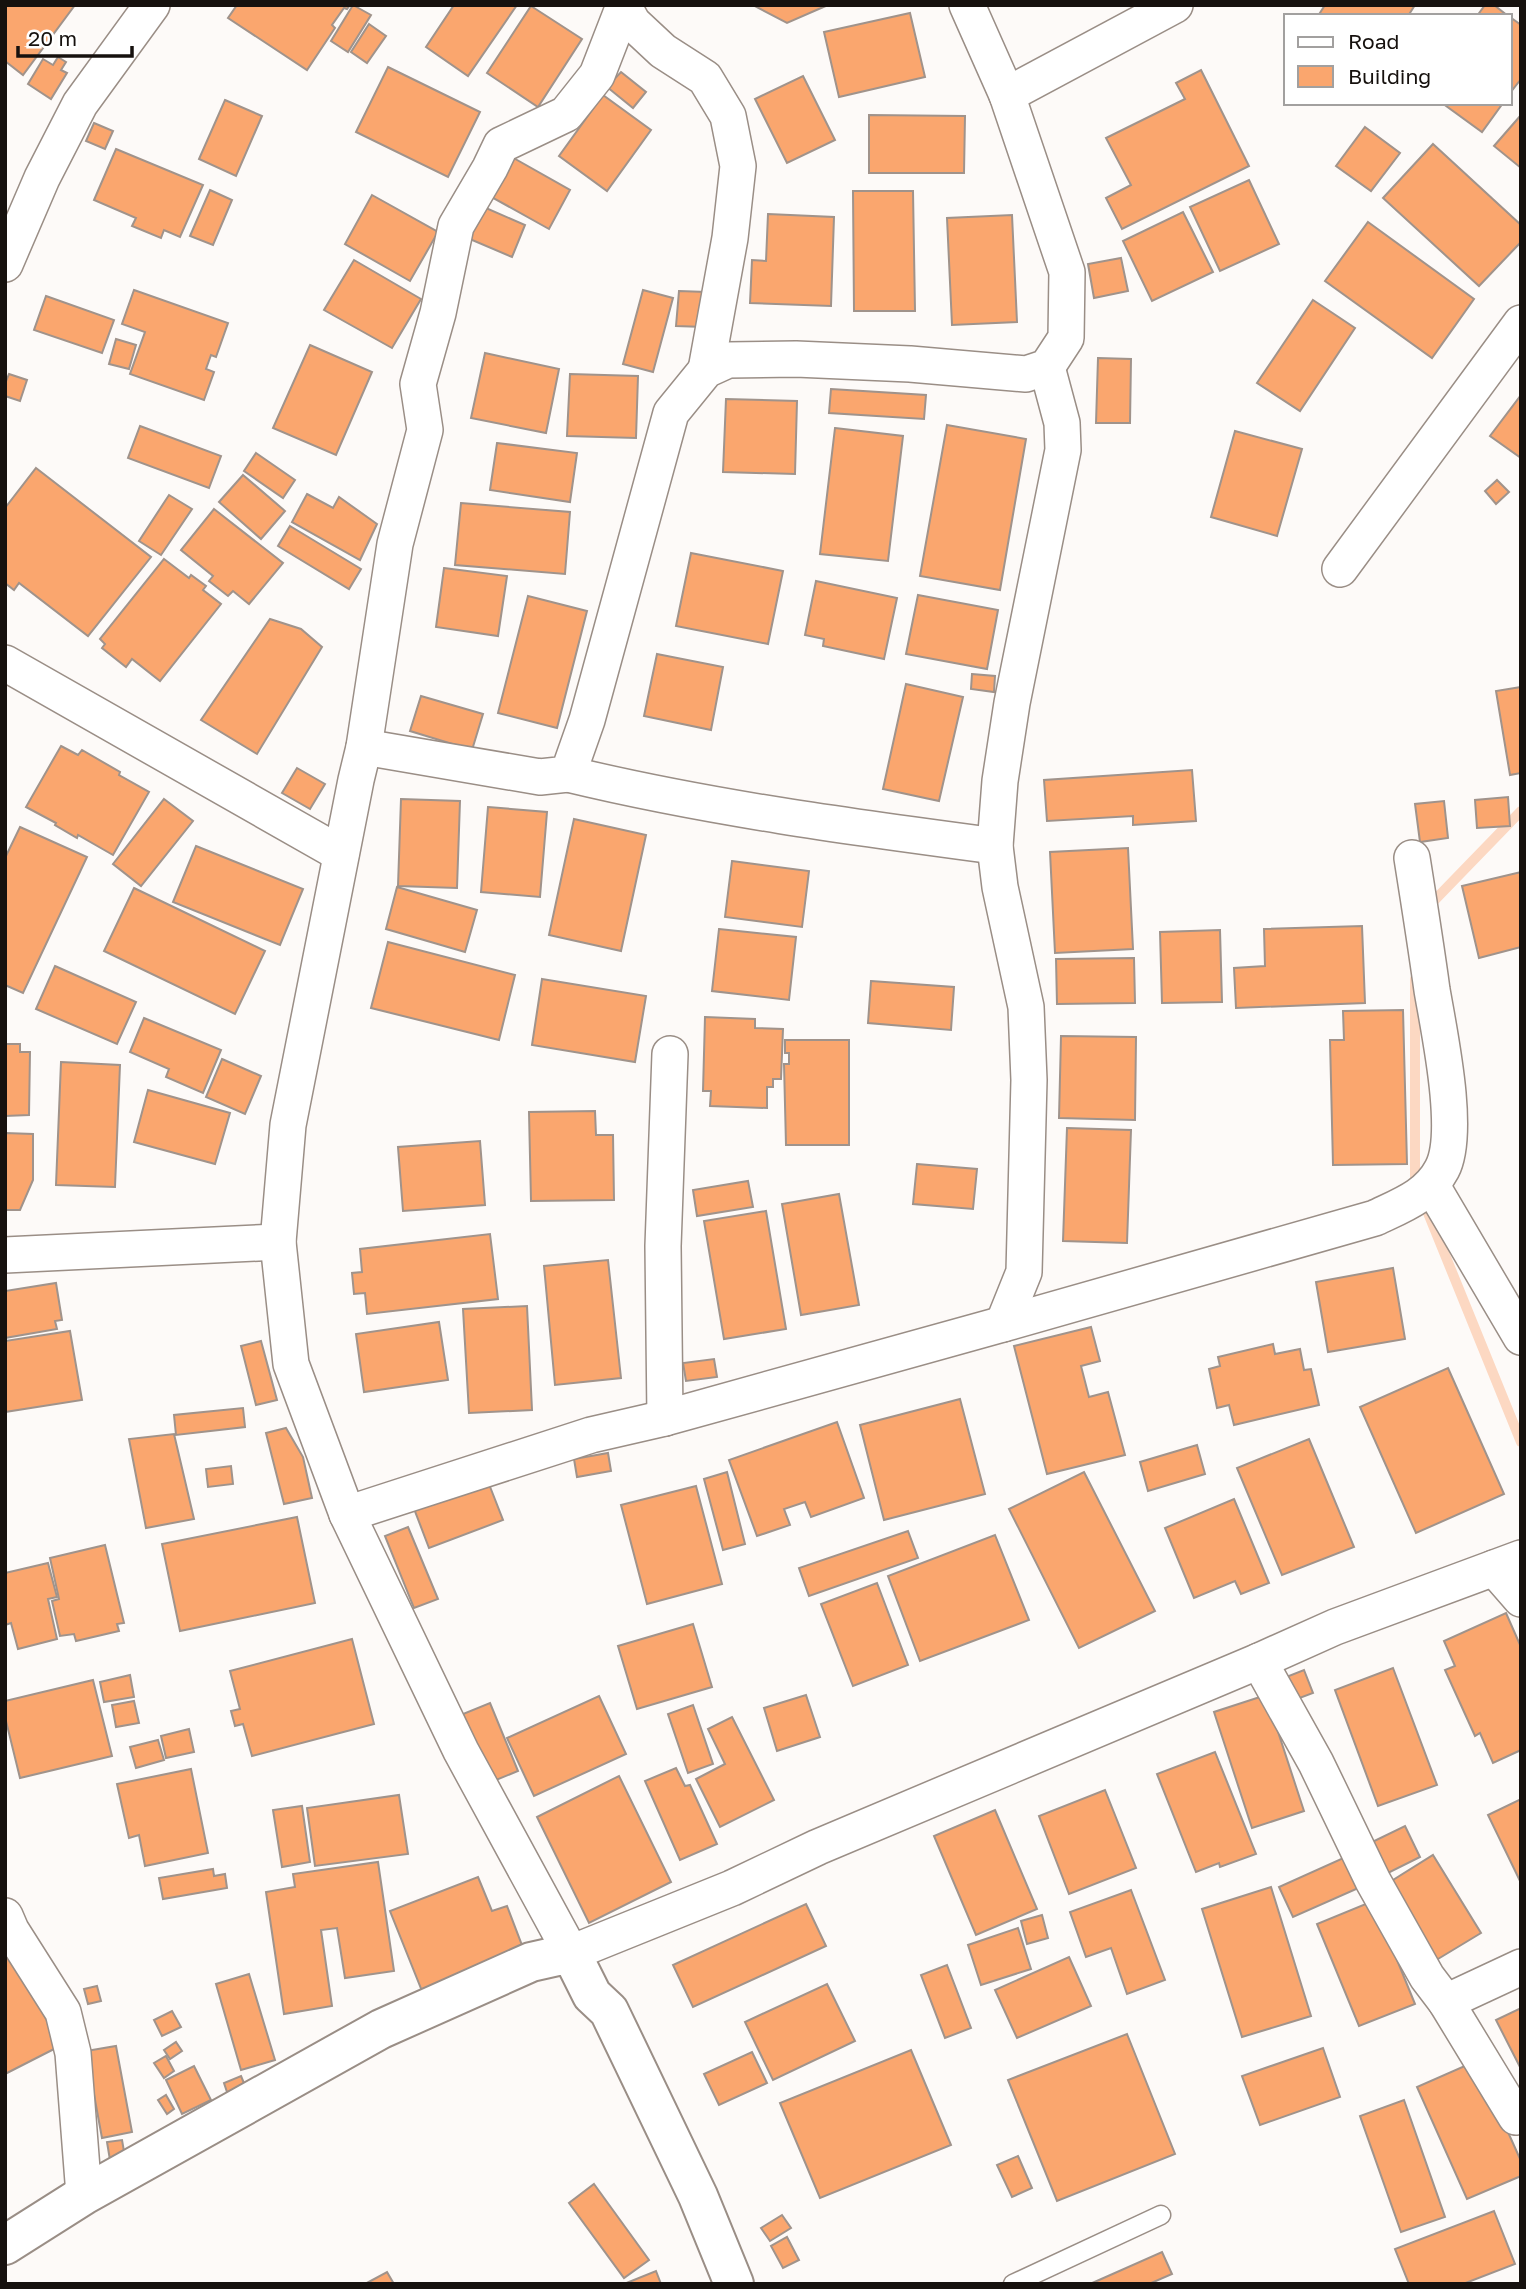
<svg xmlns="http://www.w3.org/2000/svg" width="1526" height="2289" font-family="'Golos Text',sans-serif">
<rect width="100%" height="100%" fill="#fdfaf8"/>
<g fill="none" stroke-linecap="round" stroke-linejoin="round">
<g stroke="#fcd8c2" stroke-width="10">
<path d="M1427 908 1521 811"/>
<path d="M1415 979V1181L1521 1442"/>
</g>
</g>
<g fill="#faa66e" stroke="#a0938b" stroke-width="2">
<path d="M5 5H75L23 75 5 61Z"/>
<path d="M237 5H350L347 9 344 8 332 25 335 28 307 70 228 18Z"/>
<path d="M353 5 371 15 348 52 331 41Z"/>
<path d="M454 5H517L468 76 426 47Z"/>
<path d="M753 5H828L787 23Z"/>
<path d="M1325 5H1415L1408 16H1318Z"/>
<path d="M1485 5H1494L1508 16H1477Z"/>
<path d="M531 6 582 39 538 107 487 73Z"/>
<path d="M910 13 925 77 839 97 824 32Z"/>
<path d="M1510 17 1521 25V79L1510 93Z"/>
<path d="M369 24 386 36 367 63 351 52Z"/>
<path d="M58 57 66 62 61 70 67 73 51 99 28 84 43 59 53 65Z"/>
<path d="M388 67 480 112 448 177 356 132Z"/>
<path d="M1201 70 1249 166 1122 229 1106 198 1131 185 1106 138 1185 99 1176 83Z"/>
<path d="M621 72 646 92 633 108 607 87Z"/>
<path d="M803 76 835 140 787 163 755 99Z"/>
<path d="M603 95 651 130 607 191 559 156Z"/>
<path d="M225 100 262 116 236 176 199 159Z"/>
<path d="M1442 103H1503L1482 132Z"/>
<path d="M869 115 965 116 964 173H869Z"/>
<path d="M1521 115V168L1494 146Z"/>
<path d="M94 123 113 131 105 149 86 141Z"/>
<path d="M1365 127 1400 153 1371 191 1336 166Z"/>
<path d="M1433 144 1521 225V242L1479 286 1383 198Z"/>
<path d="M116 149 203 185 180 237 164 230 161 238 132 226 136 218 94 200Z"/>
<path d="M510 156 570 190 549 229 488 195Z"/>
<path d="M1249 180 1279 244 1220 271 1190 207Z"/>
<path d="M210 190 232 200 213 245 190 236Z"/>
<path d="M853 191H913L915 311H854Z"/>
<path d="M372 195 438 232 410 281 345 244Z"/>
<path d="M479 205 525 225 512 257 465 237Z"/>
<path d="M1183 212 1213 272 1152 301 1123 241Z"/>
<path d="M768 214 834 217 831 306 750 303 752 260 766 261Z"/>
<path d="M1012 215 1017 322 952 325 947 218Z"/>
<path d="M1368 222 1474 299 1432 358 1325 281Z"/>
<path d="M1121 258 1128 291 1094 298 1088 264Z"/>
<path d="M354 260 421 299 392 348 324 310Z"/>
<path d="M134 290 228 323 216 357 211 355 206 369 214 372 204 400 130 374 145 332 122 324Z"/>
<path d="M643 290 673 298 653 372 623 364Z"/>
<path d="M679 291 706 292 704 327 676 326Z"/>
<path d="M46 296 114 320 102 353 34 330Z"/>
<path d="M1313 300 1355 328 1300 411 1257 383Z"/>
<path d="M116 339 136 345 129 369 109 364Z"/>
<path d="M310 345 372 372 336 455 273 428Z"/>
<path d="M485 353 559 369 546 433 471 418Z"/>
<path d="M1098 358 1131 359 1130 423H1096Z"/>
<path d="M9 374 27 380 20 401 5 396V384Z"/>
<path d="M570 374 638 376 636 438 567 436Z"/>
<path d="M831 389 926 395 924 419 829 413Z"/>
<path d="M1521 395V458L1490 436Z"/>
<path d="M726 399 797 401 795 474 723 472Z"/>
<path d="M947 425 1026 439 1000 590 920 576Z"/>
<path d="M140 426 221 456 209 488 128 458Z"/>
<path d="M835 428 903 436 888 561 820 554Z"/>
<path d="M1235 431 1302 449 1277 536 1211 517Z"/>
<path d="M497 443 577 453 570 502 490 490Z"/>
<path d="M256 453 295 480 283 498 244 471Z"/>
<path d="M36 468 151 557 88 636 19 583 14 590 5 583V508Z"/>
<path d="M243 475 285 511 261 539 219 502Z"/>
<path d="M1497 480 1509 492 1496 504 1485 491Z"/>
<path d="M307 494 333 508 339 497 377 524 360 560 292 522Z"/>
<path d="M169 495 192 509 161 555 139 541Z"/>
<path d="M461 503 570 512 565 574 455 565Z"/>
<path d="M214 509 283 563 249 604 233 591 228 596 209 581 213 576 181 550Z"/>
<path d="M290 526 361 569 349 589 278 546Z"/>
<path d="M691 553 783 571 768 644 676 626Z"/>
<path d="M164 559 189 578 191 575 206 586 203 590 221 604 160 681 132 659 126 667 102 648 105 644 100 639Z"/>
<path d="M444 568 507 576 498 636 436 627Z"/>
<path d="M816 581 897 598 884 659 823 646 824 639 805 635Z"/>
<path d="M918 595 998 610 987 669 906 654Z"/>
<path d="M528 596 587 611 557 728 498 713Z"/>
<path d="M270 619 301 629 322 647 257 754 201 720Z"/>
<path d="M657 654 723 667 711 730 644 716Z"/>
<path d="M972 674 995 676 994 692 971 689Z"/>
<path d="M906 684 963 697 939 801 883 789Z"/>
<path d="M1521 687V773L1510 775 1496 691Z"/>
<path d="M421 696 483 714 472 750 410 731Z"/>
<path d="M61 746 78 755 82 750 120 772 119 775 149 792 113 855 78 835 77 838 55 825 56 823 26 807Z"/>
<path d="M297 768 325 784 310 809 282 793Z"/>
<path d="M1192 770 1196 821 1133 825V816L1047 821 1044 780Z"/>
<path d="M1508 797 1510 826 1477 828 1475 800Z"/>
<path d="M164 799 193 821 141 886 113 864Z"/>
<path d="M401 799 460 801 457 888 398 886Z"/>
<path d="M1444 801 1448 838 1420 842 1415 804Z"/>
<path d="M488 807 547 812 540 897 481 892Z"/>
<path d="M574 819 646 835 621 951 549 935Z"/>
<path d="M20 827 87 857 23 993 5 985V858Z"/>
<path d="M196 846 303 889 280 945 173 902Z"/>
<path d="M1128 848 1133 949 1055 953 1050 852Z"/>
<path d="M732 861 809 871 802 927 725 917Z"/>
<path d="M1521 872V947L1479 958 1462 886Z"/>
<path d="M397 887 477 910 465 952 386 929Z"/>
<path d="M134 888 265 951 235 1014 104 951Z"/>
<path d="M1362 926 1365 1003 1236 1008 1234 968 1265 966 1264 929Z"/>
<path d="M719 929 796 937 789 1000 712 991Z"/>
<path d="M1220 930 1222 1002 1162 1003 1160 932Z"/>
<path d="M388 942 515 975 499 1040 371 1008Z"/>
<path d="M1134 958 1135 1003 1057 1004 1056 959Z"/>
<path d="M55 966 136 1002 117 1044 36 1009Z"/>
<path d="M542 979 646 996 635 1062 532 1045Z"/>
<path d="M871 981 954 987 951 1030 868 1023Z"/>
<path d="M1403 1010 1407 1164 1333 1165 1330 1040H1344L1343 1011Z"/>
<path d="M705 1017 755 1019V1028L783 1029 781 1079H773V1087H767V1108L710 1106 711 1091H703Z"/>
<path d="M144 1018 221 1050 203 1093 166 1077 169 1069 130 1052Z"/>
<path d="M1061 1036 1136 1037 1135 1120 1059 1118Z"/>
<path d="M785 1040H849V1145H786L784 1064H789V1053H785Z"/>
<path d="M5 1044H20V1052H30L29 1115 5 1116Z"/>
<path d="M222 1059 261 1076 245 1114 206 1097Z"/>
<path d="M61 1062 120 1065 115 1187 56 1185Z"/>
<path d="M148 1090 230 1113 215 1164 134 1142Z"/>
<path d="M595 1111 596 1135H613L614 1200 531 1201 529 1112Z"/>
<path d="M1067 1128 1131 1130 1127 1243 1063 1241Z"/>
<path d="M5 1133 33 1134V1180L20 1210H5Z"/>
<path d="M480 1141 485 1205 403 1211 398 1147Z"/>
<path d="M917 1164 977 1169 973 1209 913 1204Z"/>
<path d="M748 1181 753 1207 697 1216 693 1190Z"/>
<path d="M839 1194 859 1305 801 1315 782 1204Z"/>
<path d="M766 1211 786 1329 724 1339 704 1221Z"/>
<path d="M490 1234 498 1299 367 1314 365 1293 354 1294 352 1273 362 1272 360 1249Z"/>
<path d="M608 1260 621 1378 555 1385 544 1266Z"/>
<path d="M1393 1268 1405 1339 1328 1352 1316 1282Z"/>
<path d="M56 1283 62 1320 55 1321 57 1329 5 1338V1291Z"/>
<path d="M527 1306 532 1410 469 1413 463 1309Z"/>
<path d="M439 1322 448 1380 364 1392 356 1334Z"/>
<path d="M1091 1327 1100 1361 1081 1366 1089 1397 1108 1392 1125 1455 1047 1474 1014 1346Z"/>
<path d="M70 1331 82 1400 5 1412V1341Z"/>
<path d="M261 1341 277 1400 256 1405 241 1346Z"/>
<path d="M1273 1344 1275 1354 1300 1349 1304 1370 1311 1369 1319 1405 1234 1425 1229 1405 1217 1408 1209 1369 1220 1366 1218 1357Z"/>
<path d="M714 1359 717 1377 686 1381 683 1363Z"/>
<path d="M1448 1368 1504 1494 1416 1533 1360 1407Z"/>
<path d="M960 1399 985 1494 884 1520 860 1425Z"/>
<path d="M243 1408 245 1427 176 1435 174 1415Z"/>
<path d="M837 1422 864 1498 811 1517 805 1502 784 1509 790 1525 757 1536 729 1460Z"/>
<path d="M286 1428 303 1457 312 1498 284 1504 266 1433Z"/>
<path d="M174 1434 194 1519 146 1528 129 1439Z"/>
<path d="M1309 1439 1354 1547 1282 1575 1237 1468Z"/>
<path d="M1197 1445 1205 1474 1148 1491 1140 1462Z"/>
<path d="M608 1453 611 1471 577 1477 574 1459Z"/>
<path d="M231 1466 233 1484 208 1487 206 1469Z"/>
<path d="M727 1472 745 1544 723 1550 704 1479Z"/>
<path d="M1084 1472 1155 1611 1079 1648 1009 1509Z"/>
<path d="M487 1479 503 1520 429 1548 413 1506Z"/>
<path d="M696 1486 722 1584 647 1604 621 1505Z"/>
<path d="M1234 1499 1269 1583 1241 1594 1235 1581 1194 1598 1165 1528Z"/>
<path d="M297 1517 315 1603 180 1631 162 1544Z"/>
<path d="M408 1527 438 1599 414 1608 385 1536Z"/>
<path d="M908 1531 918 1558 809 1596 799 1568Z"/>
<path d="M995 1535 1029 1620 920 1661 888 1576Z"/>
<path d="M105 1545 124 1623 117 1624 119 1631 76 1641 74 1634 60 1636 52 1601 59 1599 50 1558Z"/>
<path d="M48 1563 57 1597 48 1599 57 1639 18 1649 11 1623 5 1625V1573Z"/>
<path d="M877 1583 908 1665 853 1686 821 1604Z"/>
<path d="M1506 1613 1521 1647V1750L1493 1763 1480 1733 1475 1736 1445 1670 1455 1666 1444 1641Z"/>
<path d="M693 1624 712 1687 637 1709 618 1646Z"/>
<path d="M352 1639 374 1724 252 1756 243 1724 235 1726 231 1711 240 1709 230 1671Z"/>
<path d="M1393 1668 1437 1785 1378 1806 1335 1690Z"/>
<path d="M1304 1670 1313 1693 1289 1702 1281 1679Z"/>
<path d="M130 1675 134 1697 104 1702 100 1682Z"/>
<path d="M93 1680 112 1756 20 1778 5 1717V1701Z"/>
<path d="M806 1695 820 1737 777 1751 764 1708Z"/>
<path d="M1266 1695 1304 1811 1252 1828 1214 1712Z"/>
<path d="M599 1696 626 1754 534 1796 507 1738Z"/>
<path d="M134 1701 139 1723 116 1727 112 1705Z"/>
<path d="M490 1703 518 1771 491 1782 463 1714Z"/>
<path d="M693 1705 713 1764 688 1773 668 1714Z"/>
<path d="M732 1717 774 1800 720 1827 696 1779 725 1764 708 1729Z"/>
<path d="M189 1729 194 1752 166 1758 161 1736Z"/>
<path d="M158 1740 164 1760 136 1768 130 1747Z"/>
<path d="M1215 1752 1256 1854 1220 1867 1219 1863 1196 1872 1157 1774Z"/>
<path d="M676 1768 685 1786 690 1785 717 1844 680 1860 645 1781Z"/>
<path d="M191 1769 208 1853 145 1866 139 1835 129 1838 117 1784Z"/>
<path d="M619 1776 671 1882 589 1923 537 1817Z"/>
<path d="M1105 1790 1136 1868 1069 1894 1039 1816Z"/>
<path d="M399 1795 408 1854 315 1866 307 1808Z"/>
<path d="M1521 1799V1883L1488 1815Z"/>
<path d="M302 1806 310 1862 282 1867 273 1810Z"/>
<path d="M995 1810 1037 1909 976 1935 934 1836Z"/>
<path d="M1405 1826 1420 1857 1382 1876 1366 1845Z"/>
<path d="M1350 1855 1363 1886 1293 1917 1279 1887Z"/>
<path d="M1433 1855 1481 1933 1433 1962 1385 1885Z"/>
<path d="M378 1862 394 1971 345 1978 337 1928 321 1930 332 2006 284 2014 266 1892 295 1887 293 1874Z"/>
<path d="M213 1869 214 1876 225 1874 227 1888 163 1899 159 1878Z"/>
<path d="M478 1877 492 1911 507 1906 528 1961 426 2001 390 1911Z"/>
<path d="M1271 1887 1311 2016 1242 2037 1202 1909Z"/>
<path d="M1131 1890 1165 1980 1127 1994 1111 1948 1086 1957 1070 1912Z"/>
<path d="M1373 1901 1415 2004 1359 2026 1317 1924Z"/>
<path d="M806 1904 826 1946 693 2007 673 1965Z"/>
<path d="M1042 1915 1048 1938 1027 1944 1021 1921Z"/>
<path d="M1018 1928 1031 1969 981 1985 968 1945Z"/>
<path d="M10 1948 60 2046 5 2074V1950Z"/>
<path d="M1069 1957 1091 2006 1017 2038 995 1990Z"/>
<path d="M947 1965 971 2028 945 2038 921 1975Z"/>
<path d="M249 1974 275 2060 241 2070 216 1984Z"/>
<path d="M827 1984 855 2041 773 2080 745 2022Z"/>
<path d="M97 1986 101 2001 88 2004 84 1989Z"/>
<path d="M1521 2008V2069L1496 2020Z"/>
<path d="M172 2011 181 2027 162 2036 154 2020Z"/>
<path d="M1127 2034 1175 2154 1057 2201 1008 2080Z"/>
<path d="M176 2042 182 2051 170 2059 164 2050Z"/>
<path d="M116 2046 132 2132 102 2138 86 2051Z"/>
<path d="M1323 2048 1340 2097 1260 2125 1242 2076Z"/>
<path d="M911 2050 951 2145 820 2198 780 2103Z"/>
<path d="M752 2052 767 2083 719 2105 704 2074Z"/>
<path d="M166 2056 174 2071 164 2078 154 2063Z"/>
<path d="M1476 2061 1521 2161V2176L1467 2199 1417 2087Z"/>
<path d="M194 2066 211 2100 182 2114 166 2080Z"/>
<path d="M241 2076 246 2088 228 2095 224 2083Z"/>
<path d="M166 2095 174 2109 167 2114 158 2100Z"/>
<path d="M1404 2100 1445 2217 1401 2232 1360 2116Z"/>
<path d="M122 2140 125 2157 110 2160 107 2142Z"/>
<path d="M1018 2156 1032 2188 1012 2197 997 2165Z"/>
<path d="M594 2184 649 2260 624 2278 569 2203Z"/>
<path d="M1494 2211 1515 2264 1463 2284H1409L1395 2249Z"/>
<path d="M782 2215 791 2228 770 2241 761 2228Z"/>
<path d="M787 2237 799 2260 783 2268 771 2246Z"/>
<path d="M1162 2252 1172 2274 1149 2284H1090Z"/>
<path d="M656 2271 661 2284H624Z"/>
<path d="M387 2272 394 2284H365Z"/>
</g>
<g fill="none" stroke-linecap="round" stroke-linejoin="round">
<defs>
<path id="lane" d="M1013 2284 1161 2215"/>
<g id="street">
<path d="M623 5 633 23 663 51 705 78 728 116 738 166 730 238 706 370"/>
<path d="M623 8 597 75 566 114 501 145 490 168 456 226 438 313 418 384 425 430 395 544 364 747 356 780 288 1125 278 1242 291 1364 347 1514 461 1751 571 1953 732 1888 818 1847 1259 1661 1335 1627 1521 1558"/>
<path d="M1007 95 1175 5"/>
<path d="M5 264 42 178 80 104 152 5"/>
<path d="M1340 569 1521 323"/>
<path d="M5 663 341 854"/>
<path d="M364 747 540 777 568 774 587 720 671 413 706 370 728 360 796 359 910 364 1026 374 1047 367 1066 338 1067 272 1007 95 967 5"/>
<path d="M568 774C709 808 852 827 995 846"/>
<path d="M1432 1186 1521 1337"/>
<path d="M5 1255 278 1242"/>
<path d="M1003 1324 1024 1272 1029 1080 1026 1007 1000 887 995 846 1000 781 1012 703 1063 450 1062 423 1047 367"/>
<path d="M665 1418 663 1246 670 1054"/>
<path d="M347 1514 591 1435 665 1418 1003 1324 1375 1218C1402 1205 1428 1196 1442 1169 1461 1133 1439 1031 1432 990 1426 946 1419 902 1412 858"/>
<path d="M1494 1568 1521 1599"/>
<path d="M1259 1661 1316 1763 1373 1881 1427 1977 1446 2002 1516 2117"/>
<path d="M5 1916 11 1930 63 2012 73 2053 84 2195"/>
<path d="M1446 2002 1521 1967"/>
</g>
<path id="secondary" d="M5 2245 84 2195 381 2029 531 1962 571 1953 592 1995 609 2011 698 2196 734 2284"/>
</defs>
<use href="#lane" stroke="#9a8e86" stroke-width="21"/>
<use href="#street" stroke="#9a8e86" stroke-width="38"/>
<use href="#secondary" stroke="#9a8e86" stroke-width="42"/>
<use href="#lane" stroke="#fff" stroke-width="18"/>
<use href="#street" stroke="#fff" stroke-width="35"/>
<use href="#secondary" stroke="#fff" stroke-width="38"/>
</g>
<rect width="1526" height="2289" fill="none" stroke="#16110e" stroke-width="14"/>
<rect x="1284" y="14" width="228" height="91" fill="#ffffff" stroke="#a2a09f" stroke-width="2"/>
<rect x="1298" y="37" width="35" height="10" fill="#ffffff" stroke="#a2a09f" stroke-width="2"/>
<text x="1348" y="49" font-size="21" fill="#16110e">Road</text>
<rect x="1298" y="66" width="35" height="21" fill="#faa66e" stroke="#a2a09f" stroke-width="2"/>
<text x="1348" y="84" font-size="21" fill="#16110e">Building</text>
<path d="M18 46v10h114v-10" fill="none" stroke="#16110e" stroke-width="3.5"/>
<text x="28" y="46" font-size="21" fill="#16110e" stroke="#ffffff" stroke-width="5" paint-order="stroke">20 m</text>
</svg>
